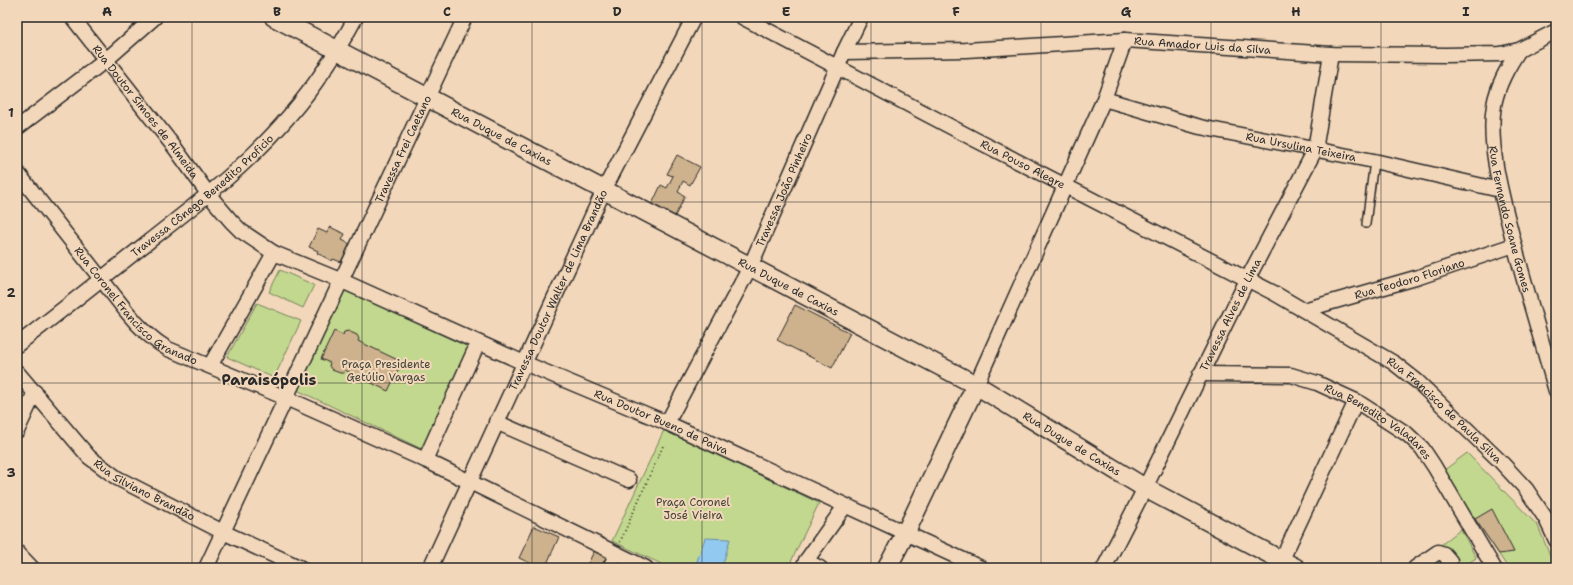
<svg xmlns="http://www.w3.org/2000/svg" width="1573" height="585" font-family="'Shantell Sans',sans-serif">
<rect width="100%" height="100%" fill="#f3d7ba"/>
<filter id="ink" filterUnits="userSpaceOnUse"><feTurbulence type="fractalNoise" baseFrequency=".025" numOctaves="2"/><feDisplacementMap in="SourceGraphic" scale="8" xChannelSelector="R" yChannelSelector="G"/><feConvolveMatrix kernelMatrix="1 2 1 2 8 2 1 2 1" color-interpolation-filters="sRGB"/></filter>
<g filter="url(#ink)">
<g fill="#c2d88e" stroke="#76825c">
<path d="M280 270 314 285 303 308 269 292Z"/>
<path d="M342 289 473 349 426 451 295 389Z"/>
<path d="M257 303 301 321 274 378 227 357Z"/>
<path d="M664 430 819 503 788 568H670L612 541Z"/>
<path d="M1467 453 1538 526 1555 568H1508L1443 471Z"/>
<path d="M1461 529 1476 558 1461 568H1412Z"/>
</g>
<path fill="#92c9f1" stroke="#698aa2" d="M705 538 730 539 722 568 695 567Z"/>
<g fill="#cdb28d" stroke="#2b2b2b">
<path d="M677 155 700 167 690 185 683 181 678 192 685 196 675 216 652 204 661 185 667 188 673 176 667 174Z"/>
<path d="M330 227 345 234 342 240 350 244 341 262 333 259 332 261 317 253 318 251 309 247 318 229 327 233Z"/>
<path d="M795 305 850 333 832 368 777 340Z"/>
<path d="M334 331 343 335 344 332 348 331 357 335 359 339 358 341 402 362 388 391 345 370 344 373H340L332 370 329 366 330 363 321 359Z"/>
<path d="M1492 509 1514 552 1499 554 1475 519Z"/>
<path d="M534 526 559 537 545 568H541L519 558Z"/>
<path d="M595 549 608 556 602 568H586Z"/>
</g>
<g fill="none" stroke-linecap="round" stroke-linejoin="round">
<defs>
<path id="service" d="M1366 224 1374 161"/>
<path id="pedestrian" d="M608 568 615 554"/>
<g id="minor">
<path id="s1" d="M72 17 175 148 209 195 231 221 241 231 274 253 340 280 524 363 667 423 981 568"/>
<path id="s2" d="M742 17 974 139 1274 293 1394 363 1418 382 1501 462 1526 489 1546 519 1556 540"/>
<path id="s3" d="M1519 50C1508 67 1498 84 1494 105 1488 142 1500 189 1509 224 1523 280 1540 335 1556 391"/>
<path id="s4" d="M844 52 966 50 1125 40 1331 54 1446 55 1500 54 1519 50 1556 31"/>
<path id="s5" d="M1104 99 1200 127 1374 161 1500 190"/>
<path d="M17 128 106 60 155 17"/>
<path id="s6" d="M17 172 127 312C139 327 151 339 168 349L286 398 425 460 646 568"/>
<path id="s7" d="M1304 310 1419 277 1514 245"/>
<path id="s8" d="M17 345C61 311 104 277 148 242 198 203 249 164 290 115 316 85 337 52 356 17"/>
<path d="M210 366 274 253"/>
<path id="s9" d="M17 372 89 457 117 478 223 532 301 568"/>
<path id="s10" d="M1200 374 1291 375 1317 383 1356 401 1407 434 1422 448 1434 466 1494 568"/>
<path d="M976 385 1104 99 1125 40"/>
<path d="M496 422 629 480"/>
<path id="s11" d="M667 423 750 267 844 52 861 17"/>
<path d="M17 431 35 392"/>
<path d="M425 460 478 343"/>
<path d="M17 552 32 568"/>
<path d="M806 561 820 568"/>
<path id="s12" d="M206 568 465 17"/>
<path id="s13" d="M430 568 604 190 694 17"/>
<path d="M803 568 806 561 845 506"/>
<path id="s14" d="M1104 568 1145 488 1247 280 1315 150 1331 54"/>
<path d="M1278 568 1356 401"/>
<path d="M1415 568 1438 552 1444 554 1450 561 1447 568"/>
</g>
<g id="tertiary">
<path id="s15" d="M274 17 976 385 1145 488 1296 568"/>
<path d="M887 568 905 534 976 385"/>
</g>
</defs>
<use href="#service" stroke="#2b2b2b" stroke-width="10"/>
<use href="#pedestrian" stroke="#2b2b2b" stroke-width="14"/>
<use href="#minor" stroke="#2b2b2b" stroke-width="17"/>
<use href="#tertiary" stroke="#2b2b2b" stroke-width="21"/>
<path stroke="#2b2b2b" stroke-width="2" stroke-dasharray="1 3" stroke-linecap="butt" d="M620 542 663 446"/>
<use href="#service" stroke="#f3d7ba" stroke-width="7"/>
<use href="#pedestrian" stroke="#f3d7ba" stroke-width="11"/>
<use href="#minor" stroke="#f3d7ba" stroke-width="14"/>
<use href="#tertiary" stroke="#f3d7ba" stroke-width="18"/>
</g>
</g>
<path fill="none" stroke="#2b2b2b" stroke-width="1" stroke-opacity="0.55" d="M192 17V568M362 17V568M532 17V568M702 17V568M871 17V568M1041 17V568M1211 17V568M1381 17V568M17 202H1556M17 383H1556"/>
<g text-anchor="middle" stroke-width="4" stroke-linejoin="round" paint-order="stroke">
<g font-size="11" fill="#2b2b2b" stroke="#f3d7ba">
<text dy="4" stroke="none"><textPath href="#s4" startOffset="359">Rua Amador Luis da Silva</textPath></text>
<text dy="4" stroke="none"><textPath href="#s1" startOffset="120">Rua Doutor Simoes de Almeida</textPath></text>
<text dy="4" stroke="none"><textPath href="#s15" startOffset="257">Rua Duque de Caxias</textPath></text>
<text dy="4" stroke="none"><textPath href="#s5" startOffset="203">Rua Ursulina Teixeira</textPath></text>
<text dy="4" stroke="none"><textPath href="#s12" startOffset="463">Travessa Frei Caetano</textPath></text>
<text dy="4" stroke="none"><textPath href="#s2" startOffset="317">Rua Pouso Alegre</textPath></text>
<text dy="4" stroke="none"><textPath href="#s11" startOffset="261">Travessa João Pinheiro</textPath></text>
<text dy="4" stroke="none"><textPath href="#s8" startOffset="238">Travessa Cônego Benedito Proficio</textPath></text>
<text dy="4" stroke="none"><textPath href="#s3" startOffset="177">Rua Fernando Soane Gomes</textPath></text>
<text dy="4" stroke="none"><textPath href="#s7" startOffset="110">Rua Teodoro Floriano</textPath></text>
<text dy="4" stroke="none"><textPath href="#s15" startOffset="581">Rua Duque de Caxias</textPath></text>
<text dy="4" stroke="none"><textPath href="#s13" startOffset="306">Travessa Doutor Walter de Lima Brandão</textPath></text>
<text dy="4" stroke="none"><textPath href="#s6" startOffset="181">Rua Coronel Francisco Granado</textPath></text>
<text dy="4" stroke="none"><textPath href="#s14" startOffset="283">Travessa Alves de Lima</textPath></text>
<text dy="4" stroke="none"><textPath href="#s2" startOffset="807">Rua Francisco de Paula Silva</textPath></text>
<text dy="4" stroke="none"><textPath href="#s1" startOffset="735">Rua Doutor Bueno de Paiva</textPath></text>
<text dy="4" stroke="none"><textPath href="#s10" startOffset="191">Rua Benedito Valadares</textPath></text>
<text dy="4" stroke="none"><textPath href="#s15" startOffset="905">Rua Duque de Caxias</textPath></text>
<text dy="4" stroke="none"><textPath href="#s9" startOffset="176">Rua Silviano Brandão</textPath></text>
</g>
<g font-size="11" fill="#42453a" stroke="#f3d7ba">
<text x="386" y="368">Praça Presidente<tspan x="386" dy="13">Getúlio Vargas</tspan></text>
<text x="693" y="506">Praça Coronel<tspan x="693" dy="13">José Vieira</tspan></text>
</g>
<g font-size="15" font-weight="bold" fill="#2b2b2b" stroke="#f3d7ba">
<text x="269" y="385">Paraisópolis</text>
</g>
</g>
<rect width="1573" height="585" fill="none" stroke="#f3d7ba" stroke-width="44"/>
<rect x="22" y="22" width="1529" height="541" fill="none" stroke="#2b2b2b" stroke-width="1.5"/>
<g font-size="13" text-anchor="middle" font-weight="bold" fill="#2b2b2b">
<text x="107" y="16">A</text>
<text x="277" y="16">B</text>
<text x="447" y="16">C</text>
<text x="617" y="16">D</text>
<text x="786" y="16">E</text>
<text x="956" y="16">F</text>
<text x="1126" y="16">G</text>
<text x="1296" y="16">H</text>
<text x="1466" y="16">I</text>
<text x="11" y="117">1</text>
<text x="11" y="297">2</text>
<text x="11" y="477">3</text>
</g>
</svg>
